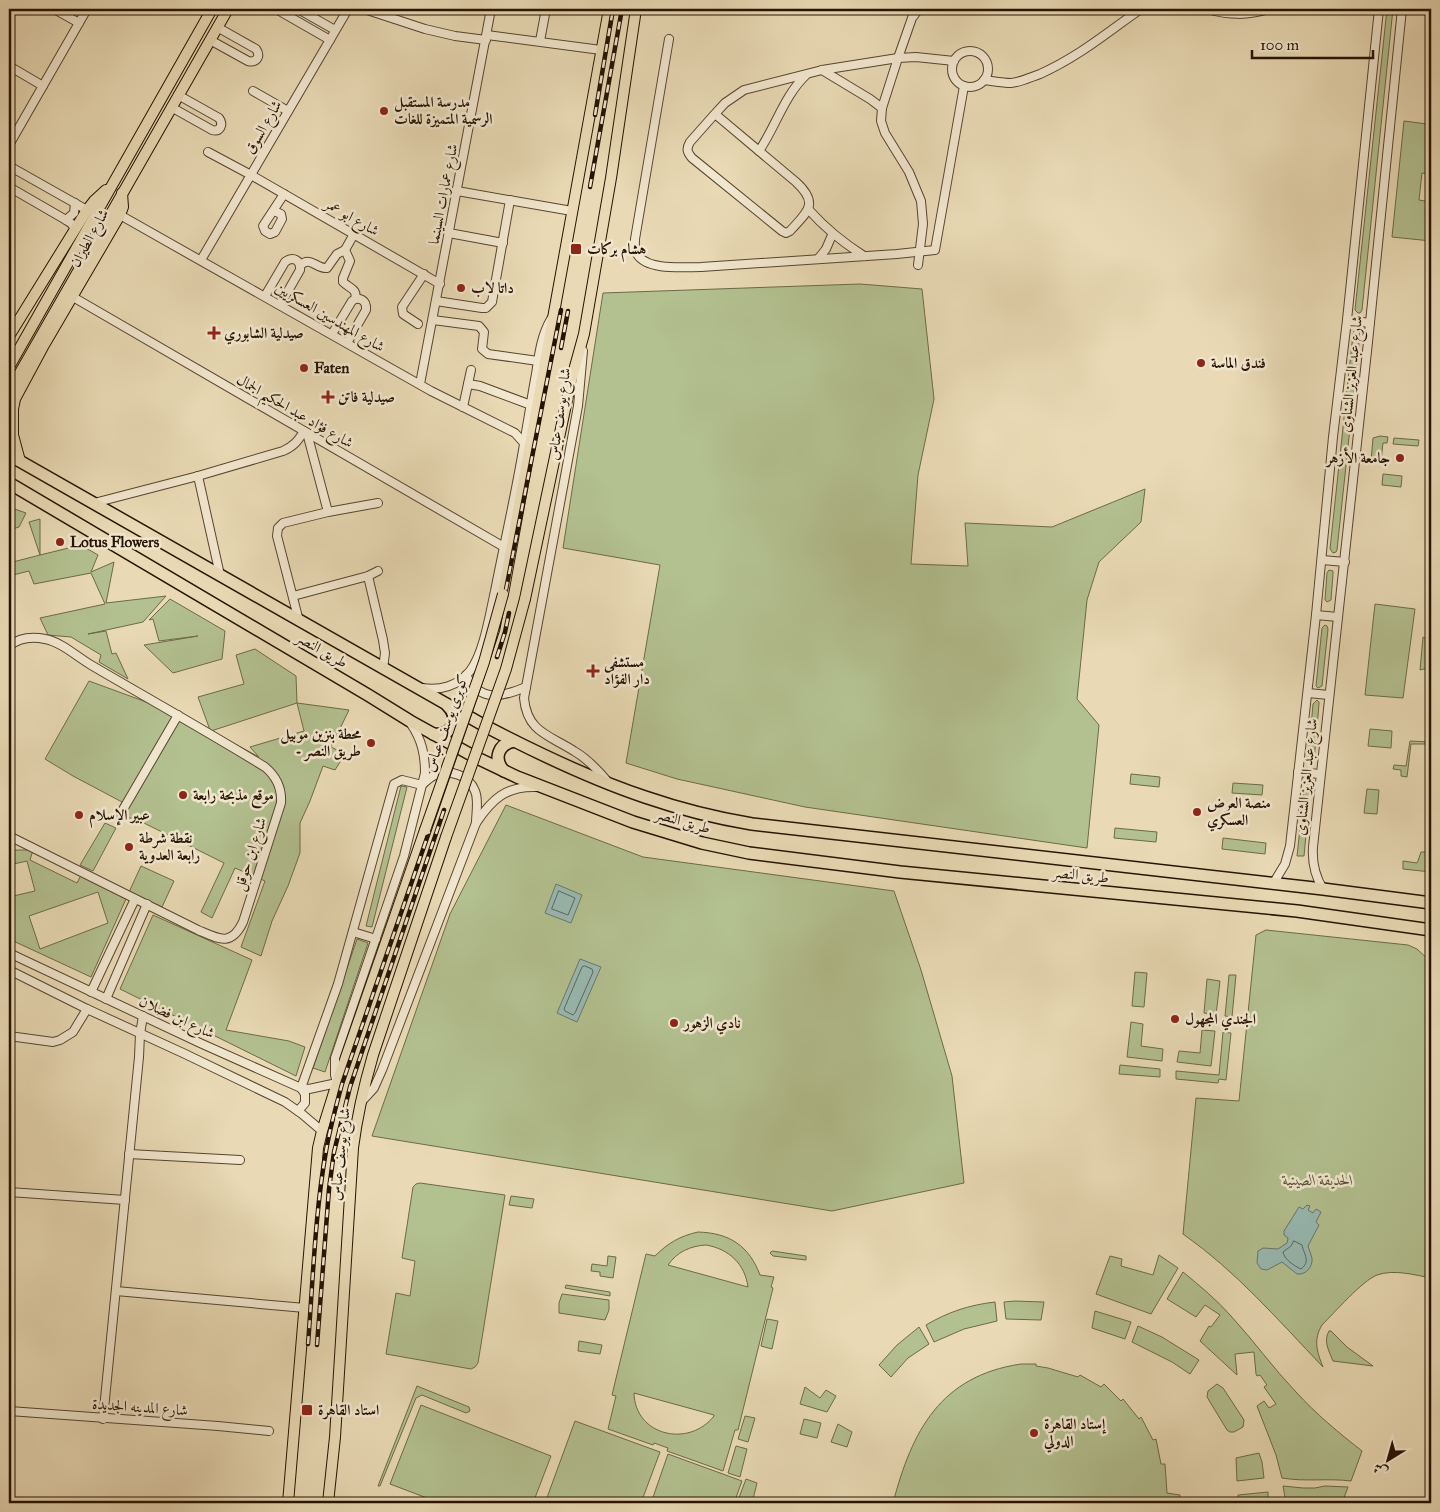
<svg xmlns="http://www.w3.org/2000/svg" width="1440" height="1512" font-family="'IM FELL Great Primer',Amiri,serif">
<rect width="100%" height="100%" fill="#e9dab5"/>
<filter id="stains"><feTurbulence type="fractalNoise" baseFrequency=".004" numOctaves="4"/><feColorMatrix values="0 0 0 0 .2 0 0 0 0 .09 0 0 0 0 .02 0 0 0 .5 -.17"/></filter>
<radialGradient id="worn" r=".72"><stop offset=".6" stop-color="#630" stop-opacity="0"/><stop offset="1" stop-color="#630" stop-opacity=".3"/></radialGradient>
<g fill="#b3c090" stroke="#6c6a48" fill-rule="evenodd">
<path d="M1387 9H1393L1362 310 1360 313H1358L1355 310Z"/>
<path d="M1404 121 1427 124 1426 132 1431 133V174L1422 173 1419 200 1431 202V241L1392 237Z"/>
<path d="M860 284 922 289 934 399 918 475 911 564 968 566 965 523 1052 527 1145 489 1141 522 1099 562 1087 600 1077 699 1099 725 1087 848 805 807 677 779 626 763 660 565 563 548 603 293Z"/>
<path d="M1357 330 1359 331 1360 334 1337 550 1336 552 1333 553 1330 549 1353 334 1354 331Z"/>
<path d="M1380 436 1388 437 1387 443H1383L1381 461H1371L1373 438Z"/>
<path d="M1394 438 1419 440 1418 446 1393 444Z"/>
<path d="M1383 474 1402 476 1401 487 1382 485Z"/>
<path d="M9 507 26 513 19 527 9 530Z"/>
<path d="M40 519V555L81 545 98 555 91 572 114 562 106 603 166 596 143 622 88 634 106 631 112 654 116 653 128 679 99 662 101 655 71 637 48 635 40 618 105 604 91 573 34 584 29 571 9 576V563L40 555 29 522Z"/>
<path d="M1329 570 1333 571V574L1331 600 1327 602 1325 600 1327 573Z"/>
<path d="M170 599 225 631 222 659 173 673 144 645 198 636 159 641 153 619 149 620Z"/>
<path d="M1375 604 1415 609 1403 698 1365 695Z"/>
<path d="M1325 625 1327 626 1328 629 1322 686 1318 688 1316 686 1322 628Z"/>
<path d="M1423 637 1431 642V665L1428 668 1420 670Z"/>
<path d="M255 649 296 676 297 703 349 710 331 747 345 754 335 770 323 766 310 801 300 823V853L288 886 272 921 261 956 241 947 265 881 235 868 212 918 201 912 224 863 134 818H118L115 816 122 802 73 776 45 759 89 681 179 714 210 730 198 697 244 684 236 655ZM297 703 304 731 250 747 259 757 211 731Z"/>
<path d="M1317 700 1319 702V704L1314 761 1310 764 1308 760 1313 704Z"/>
<path d="M1370 729 1392 731 1391 748 1368 746Z"/>
<path d="M1410 741 1431 742 1430 744H1411L1407 777 1401 776V770L1393 769 1394 765 1406 766Z"/>
<path d="M1131 774 1160 777 1159 787 1130 784Z"/>
<path d="M1308 778 1311 780V782L1304 856H1297L1305 782Z"/>
<path d="M1233 783 1263 785 1262 795 1232 793Z"/>
<path d="M401 786 407 787 372 927 366 926Z"/>
<path d="M1367 789 1379 790 1377 814 1364 813Z"/>
<path d="M506 805 643 857 894 891 921 970 952 1076 964 1183 832 1211 372 1136 450 914Z"/>
<path d="M105 823 116 828 93 871 80 865Z"/>
<path d="M1115 828 1157 832 1156 842 1114 838Z"/>
<path d="M1223 838 1266 843 1265 854 1222 849Z"/>
<path d="M9 850H33L30 860 77 883 81 875 126 899 91 977 9 939V897L35 891 27 861 9 865ZM98 892 108 923 40 949 29 916Z"/>
<path d="M1421 852H1431V872L1403 869V861L1417 863 1418 861Z"/>
<path d="M141 866 174 881 162 907 129 892Z"/>
<path d="M153 915 252 960 226 1030 289 1041 305 1047 296 1076 120 989Z"/>
<path d="M1266 930 1408 945 1417 949 1431 962V1278C1415 1275 1394 1269 1377 1275 1362 1281 1335 1312 1322 1325 1313 1340 1317 1352 1323 1367 1278 1320 1236 1271 1183 1234L1196 1098 1239 1101 1256 935Z"/>
<path d="M357 939 368 943 325 1072 313 1068Z"/>
<path d="M1135 972 1147 973 1144 1007 1132 1006Z"/>
<path d="M1229 975H1236L1232 1017 1225 1016Z"/>
<path d="M1207 979 1220 981 1216 1015 1204 1013Z"/>
<path d="M1131 1022 1143 1024 1141 1046 1163 1049 1162 1061 1127 1057Z"/>
<path d="M1202 1030 1215 1031 1211 1066 1177 1062 1179 1051 1200 1053Z"/>
<path d="M1223 1032 1231 1033 1226 1080 1219 1079 1218 1083 1176 1079V1071L1219 1075Z"/>
<path d="M1120 1065 1160 1069V1077L1119 1074Z"/>
<path d="M420 1183 505 1195 478 1363 475 1367 471 1369 386 1354 396 1293 410 1296 415 1261 402 1258 413 1187 416 1184Z"/>
<path d="M511 1196 534 1199 532 1208 509 1205Z"/>
<path d="M698 1232C730 1233 749 1246 760 1275L774 1277 771 1287 773 1288 738 1430H735L723 1471 667 1451 668 1448 654 1443 653 1445 608 1429 616 1396 612 1395 646 1254 655 1256C668 1243 680 1236 698 1232ZM706 1245C729 1249 745 1264 748 1287L668 1265C677 1252 690 1246 706 1245ZM634 1393 714 1415V1416C689 1448 635 1436 634 1393Z"/>
<path d="M772 1251 806 1256V1260L773 1256 770 1253Z"/>
<path d="M1159 1255 1178 1268 1151 1314 1096 1294 1110 1256 1122 1259 1121 1266 1153 1275Z"/>
<path d="M608 1256 616 1257 613 1278 600 1276V1272L591 1271 592 1264 607 1266Z"/>
<path d="M1183 1272C1200 1286 1217 1300 1231 1316 1254 1341 1273 1368 1296 1392 1316 1414 1339 1433 1362 1451L1351 1481C1328 1478 1305 1482 1282 1478L1276 1455 1257 1406 1264 1401 1269 1408 1276 1404 1264 1387 1267 1385 1260 1375 1257 1376 1256 1374 1254 1352 1235 1354 1237 1375 1200 1341 1209 1326 1211 1327 1220 1315 1205 1305 1196 1317 1167 1299Z"/>
<path d="M566 1285 610 1292V1296L565 1288Z"/>
<path d="M562 1294 609 1300V1310L605 1320 559 1313V1303Z"/>
<path d="M1015 1301 1044 1302 1041 1320 1006 1319 1004 1302Z"/>
<path d="M995 1302 997 1321 964 1329 934 1342 926 1325C948 1312 969 1305 995 1302Z"/>
<path d="M1095 1311 1131 1322 1125 1339 1092 1328Z"/>
<path d="M767 1319 778 1321 772 1349 761 1346Z"/>
<path d="M1138 1326 1162 1337 1199 1360 1190 1374 1172 1362 1132 1342Z"/>
<path d="M919 1327 929 1344 908 1358 891 1377 879 1365 897 1345Z"/>
<path d="M1329 1331H1331L1347 1347 1373 1366 1333 1361C1329 1351 1323 1341 1329 1331Z"/>
<path d="M579 1341 602 1345 600 1354 578 1351Z"/>
<path d="M1021 1364H1036V1366L1048 1368 1078 1377 1080 1375 1101 1387 1104 1384 1121 1401 1123 1399 1139 1419 1141 1417 1153 1440 1156 1439 1161 1464H1165L1167 1493 1180 1495 1179 1503H893C912 1431 940 1376 1021 1364Z"/>
<path d="M1217 1384 1223 1388 1244 1420 1243 1427 1234 1432H1230L1227 1430 1207 1397 1208 1391Z"/>
<path d="M417 1386 469 1407 470 1411 466 1413 422 1395 416 1398 380 1486H378Z"/>
<path d="M805 1387 820 1398 826 1390 836 1396 827 1412 800 1404Z"/>
<path d="M421 1405 551 1456 533 1503H440L390 1484Z"/>
<path d="M745 1416 755 1418 748 1442 738 1439Z"/>
<path d="M804 1419 821 1423 817 1438 800 1434Z"/>
<path d="M575 1421 660 1452 641 1503H545Z"/>
<path d="M838 1424 852 1432 847 1447 831 1442Z"/>
<path d="M736 1446 747 1449 740 1477 728 1473Z"/>
<path d="M1259 1453 1262 1462 1264 1478 1237 1481 1236 1458Z"/>
<path d="M668 1454 742 1481 734 1503H651Z"/>
<path d="M746 1479 757 1483 752 1503H737Z"/>
<path d="M1283 1486 1303 1488H1315L1325 1486 1348 1487 1342 1503H1286Z"/>
<path d="M1268 1492V1503H1238V1495Z"/>
</g>
<g fill="#98bab3" stroke="#6a776c">
<path d="M556 884 582 895 571 923 545 913Z"/>
<path d="M580 959 601 967 577 1022 557 1013Z"/>
<path d="M1307 1205 1310 1206 1308 1210 1313 1213 1316 1209 1321 1212 1316 1222 1319 1225 1308 1246C1309 1250 1311 1254 1312 1258 1313 1267 1306 1275 1297 1274L1282 1262 1267 1270 1261 1269 1257 1263 1258 1251 1263 1248 1278 1249 1287 1243 1288 1238 1284 1235V1231L1299 1207 1303 1209Z"/>
</g>
<g fill="none" stroke-linecap="round" stroke-linejoin="round">
<g stroke="#5f665a" stroke-width="1">
<path d="M559 891 575 898 568 915 552 909Z"/>
<path d="M585 966 592 969 593 972 575 1013 573 1015 565 1011 564 1009 582 967Z"/>
<path d="M1294 1241 1302 1245C1304 1255 1311 1261 1301 1269 1294 1266 1284 1259 1283 1252L1291 1246Z"/>
</g>
<defs>
<g id="minor">
<path d="M54 9 79 23"/>
<path d="M276 9 330 40"/>
<path d="M298 9 335 30"/>
<path d="M364 9 425 29 455 36 486 40"/>
<path d="M1206 9C1230 15 1246 16 1269 9"/>
<path d="M487 35 601 50"/>
<path d="M669 39 635 239C635 244 634 250 637 254 647 271 684 267 701 267L897 254 935 250 964 86"/>
<path d="M210 40 248 61C257 63 261 56 256 49L217 27"/>
<path d="M540 41 546 9"/>
<circle cx="970" cy="69" r="18"/>
<path d="M9 66 43 86"/>
<path d="M822 70 870 99 882 108"/>
<path d="M984 80C993 81 1002 83 1011 83 1021 82 1031 77 1040 74 1080 56 1106 33 1141 9"/>
<path d="M253 91 288 111"/>
<path d="M171 107 212 130C220 132 224 125 219 118L178 95"/>
<path d="M715 114 796 182C820 204 807 212 790 231L786 233 782 231 692 158C687 152 686 149 690 142L713 116 725 103 744 90 822 70 898 58 916 57 954 61"/>
<path d="M9 145 87 9"/>
<path d="M759 151C776 126 784 96 806 75"/>
<path d="M208 152 251 175 440 284"/>
<path d="M9 166 87 210"/>
<path d="M9 187 66 220 72 224 75 230"/>
<path d="M457 191 572 211"/>
<path d="M809 210C826 229 842 242 864 256"/>
<path d="M274 211 281 214 282 219 275 232 270 234 265 231 263 226 284 194"/>
<path d="M120 215 431 391 515 433 524 443"/>
<path d="M66 220 74 213 75 203"/>
<path d="M449 233 503 243"/>
<path d="M345 250 350 261 343 278V282C349 288 358 289 355 299"/>
<path d="M818 259 826 249 832 235"/>
<path d="M201 260 348 9"/>
<path d="M301 265C310 256 317 269 327 268L337 254 345 250 354 234"/>
<path d="M918 265 923 224 921 201 909 172 885 133 881 121 882 108 898 58 912 18 919 9"/>
<path d="M265 296 285 262C293 256 301 260 300 270L280 305"/>
<path d="M73 297 504 547"/>
<path d="M436 301 482 308H486L492 302 510 200"/>
<path d="M433 320 479 326 484 332 482 349 488 354 538 361"/>
<path d="M1347 320 1370 323"/>
<path d="M418 324 403 314 402 307 424 274"/>
<path d="M332 334 352 301C359 296 367 300 366 310L347 343"/>
<path d="M583 351 578 406 524 698C527 732 549 735 574 751 588 759 598 770 608 782"/>
<path d="M420 384 491 9"/>
<path d="M468 384 480 386 531 405"/>
<path d="M463 407 471 370"/>
<path d="M307 433 328 512"/>
<path d="M198 476 220 575"/>
<path d="M94 503 198 476 283 451C294 446 298 441 304 431"/>
<path d="M1322 560 1345 562"/>
<path d="M368 576 383 640 385 653 383 669"/>
<path d="M293 596 368 576 378 571"/>
<path d="M1316 615 1338 617"/>
<path d="M299 621 277 536 278 528 283 523 328 512 378 503"/>
<path d="M9 646C19 638 31 636 45 639 61 642 76 656 91 665 149 699 208 732 265 767 277 777 282 788 281 803L243 922C231 947 219 939 198 930L9 836"/>
<path d="M466 675C480 703 502 697 526 687"/>
<path d="M422 688C440 691 458 686 470 671 484 653 490 613 495 591 505 540 517 489 525 438 529 416 532 395 536 374 539 355 541 336 551 319"/>
<path d="M1308 693 1329 695"/>
<path d="M1298 772 1320 774"/>
<path d="M121 813 178 715"/>
<path d="M1273 884 1285 864 1290 846 1316 615 1333 437 1347 320 1379 9"/>
<path d="M1323 889C1315 876 1312 862 1313 847L1368 342 1402 9"/>
<path d="M353 932 376 939"/>
<path d="M9 953 200 1043 301 1088 309 1089 337 1083 335 1075V1058L404 856 425 773C425 755 422 740 411 724"/>
<path d="M9 970 87 1009 183 1053 285 1102 302 1114 322 1131"/>
<path d="M91 992 135 899"/>
<path d="M106 999 147 904"/>
<path d="M9 1036 53 1042 60 1040 73 1032 87 1009"/>
<path d="M362 1101 374 1088 382 1070 476 823C492 799 506 786 536 787"/>
<path d="M298 1111 305 1103V1094L301 1088 338 984 394 784 402 780 422 785C426 781 430 777 435 775 450 769 469 775 475 791 479 800 476 813 476 823"/>
<path d="M129 1154 240 1160"/>
<path d="M9 1192 125 1200"/>
<path d="M116 1291 305 1308"/>
<path d="M9 1411 218 1426 269 1431"/>
<path d="M103 1419 139 1057 140 1034 143 1016"/>
</g>
<g id="major">
<path d="M9 336 87 210 94 201 106 190"/>
<path d="M9 367 212 9"/>
<path d="M9 392 228 9"/>
<path d="M20 461 13 435V409L15 399 44 345 120 215 123 207 122 193"/>
<path d="M503 594 609 9"/>
<path d="M525 599 571 381 584 334 611 178 636 9"/>
<path d="M288 1503 318 1148 322 1131 337 1083 425 830"/>
<path d="M328 1503 335 1437 353 1148C357 1116 364 1086 373 1055L446 837"/>
</g>
<g id="highway">
<path d="M9 455 485 726C535 752 591 779 645 797 680 809 716 818 752 824L1323 889 1431 903"/>
<path d="M9 483 368 695 410 721 475 757 517 777 633 822 702 843 749 853 900 872 1297 911 1431 930"/>
<path d="M433 734C452 737 461 718 447 705"/>
<path d="M504 771C493 759 498 744 514 741"/>
</g>
</defs>
<use href="#minor" stroke="#57452e" stroke-width="10"/>
<use href="#major" stroke="#261301" stroke-width="12"/>
<use href="#highway" stroke="#261301" stroke-width="14"/>
<use href="#minor" stroke="#f1e7cf" stroke-width="8"/>
<use href="#major" stroke="#e9dab5" stroke-width="10"/>
<use href="#highway" stroke="#e9dab5" stroke-width="11"/>
<defs>
<g id="rail">
<path d="M595 115 613 9"/>
<path d="M590 187 622 9"/>
<path d="M561 348 568 311"/>
<path d="M497 657 505 632 509 613"/>
<path d="M308 1344C313 1280 315 1213 326 1151 330 1128 336 1106 342 1084L476 696 498 630 561 310"/>
<path d="M317 1345 329 1189 334 1152 350 1087 444 810"/>
</g>
</defs>
<use href="#rail" stroke="#261301" stroke-width="4.5"/>
<use href="#rail" stroke="#f1e7cf" stroke-width="2.5" stroke-dasharray="8" stroke-linecap="butt"/>
<defs>
<g id="major-bridge">
<path d="M425 830 484 662 503 594"/>
<path d="M446 837 506 669 525 599"/>
</g>
</defs>
<use href="#major-bridge" stroke="#261301" stroke-width="12" stroke-linecap="butt"/>
<use href="#major-bridge" stroke="#e9dab5" stroke-width="10"/>
</g>
<g fill="#8f2418" stroke="#f1e7cf" stroke-width="2">
<circle cx="384" cy="111" r="5"/>
<rect x="570" y="243" width="12" height="12" rx="2.5"/>
<circle cx="461" cy="288" r="5"/>
<path d="M211.5 325.5h5v5h5v5h-5v5h-5v-5h-5v-5h5z"/>
<circle cx="1201" cy="363" r="5"/>
<circle cx="304" cy="368" r="5"/>
<path d="M325.5 389.5h5v5h5v5h-5v5h-5v-5h-5v-5h5z"/>
<circle cx="1400" cy="458" r="5"/>
<circle cx="60" cy="542" r="5"/>
<path d="M590.5 663.5h5v5h5v5h-5v5h-5v-5h-5v-5h5z"/>
<circle cx="371" cy="743" r="5"/>
<circle cx="183" cy="795" r="5"/>
<circle cx="1197" cy="812" r="5"/>
<circle cx="79" cy="815" r="5"/>
<circle cx="129" cy="847" r="5"/>
<circle cx="1175" cy="1019" r="5"/>
<circle cx="674" cy="1023" r="5"/>
<rect x="301" y="1404" width="12" height="12" rx="2.5"/>
<circle cx="1034" cy="1433" r="5"/>
</g>
<g text-anchor="middle" stroke-width="5" stroke-linejoin="round" paint-order="stroke">
<g font-size="15" font-weight="bold" fill="#261301" stroke="#f1e7cf" text-anchor="start">
<text x="394" y="107">مدرسة المستقبل<tspan x="394" dy="17">الرسمية المتميزة للغات</tspan></text>
<text x="587" y="254">هشام بركات</text>
<text x="471" y="293">داتا لاب</text>
<text x="224" y="338">صيدلية الشابوري</text>
<text x="1211" y="368">فندق الماسة</text>
<text x="314" y="373">Faten</text>
<text x="338" y="402">صيدلية فاتن</text>
<text x="1390" y="463" text-anchor="end">جامعة الأزهر</text>
<text x="70" y="547">Lotus Flowers</text>
<text x="604" y="667">مستشفى<tspan x="604" dy="17">دار الفؤاد</tspan></text>
<text x="361" y="739" text-anchor="end">محطة بنزين موبيل<tspan x="361" dy="17">- طريق النصر</tspan></text>
<text x="193" y="800">موقع مذبحة رابعة</text>
<text x="1207" y="808">منصة العرض<tspan x="1207" dy="17">العسكري</tspan></text>
<text x="89" y="820">عبير الإسلام</text>
<text x="139" y="843">نقطة شرطة<tspan x="139" dy="17">رابعة العدوية</tspan></text>
<text x="1185" y="1024">الجندي المجهول</text>
<text x="684" y="1028">نادي الزهور</text>
<text x="318" y="1415">استاد القاهرة</text>
<text x="1044" y="1429">إستاد القاهرة<tspan x="1044" dy="17">الدولي</tspan></text>
</g>
<g font-size="15" fill="#261301" stroke="#f1e7cf">
<text transform="translate(263 127) rotate(-60)" y="5">شارع السوق</text>
<text transform="translate(443 194) rotate(-79)" y="5">شارع عمارات السينما</text>
<text transform="translate(352 217) rotate(30)" y="5">شارع ابو عمر</text>
<text transform="translate(89 238) rotate(-61)" y="5">شارع الطيران</text>
<text transform="translate(330 317) rotate(30)" y="5">شارع المهندسين العسكريين</text>
<text transform="translate(1351 374) rotate(-84)" y="5">شارع عبد العزيز الشناوى</text>
<text transform="translate(295 411) rotate(30)" y="5">شارع فؤاد عبد الحكيم الجمال</text>
<text transform="translate(559 414) rotate(-82)" y="5">شارع يوسف عباس</text>
<text transform="translate(322 650) rotate(30)" y="5">طريق النصر</text>
<text transform="translate(446 723) rotate(-70)" y="5">كوبرى يوسف عباس</text>
<text transform="translate(1306 777) rotate(-84)" y="5">شارع عبد العزيز الشناوى</text>
<text transform="translate(683 821) rotate(16)" y="5">طريق النصر</text>
<text transform="translate(250 854) rotate(-72)" y="5">شارع ابن حوقل</text>
<text transform="translate(1081 875) rotate(6)" y="5">طريق النصر</text>
<text transform="translate(177 1017) rotate(25)" y="5">شارع ابن فضلان</text>
<text transform="translate(340 1154) rotate(-84)" y="5">شارع يوسف عباس</text>
<text transform="translate(140 1407) rotate(4)" y="5">شارع المدينه الجديدة</text>
</g>
<g font-size="15" font-style="italic" fill="#575033" stroke="#f1e7cf">
<text x="1318" y="1185">الحديقة الصينية</text>
</g>
</g>
<rect width="1440" height="1512" fill="none" stroke="#e9dab5" stroke-width="30"/>
<rect x="10" y="10" width="1420" height="1492" fill="none" stroke="#261301" stroke-width="2.5"/>
<rect x="15" y="15" width="1410" height="1482" fill="none" stroke="#261301"/>
<g transform="translate(1388 1460) rotate(217)" stroke="#f1e7cf" stroke-width="4" paint-order="stroke">
<path d="M0-4L9 19L0 12L-9 19Z" fill="#261301"/>
<text y="-8" font-size="14" font-weight="bold" text-anchor="middle" fill="#261301">ش</text>
</g>
<path d="M1252 50v8h121v-8" fill="none" stroke="#261301" stroke-width="2.5"/>
<text x="1260" y="50" font-size="15" fill="#261301" stroke="#f1e7cf" stroke-width="4" paint-order="stroke">100 m</text>
<rect width="100%" height="100%" filter="url(#stains)"/>
<rect width="100%" height="100%" fill="url(#worn)"/>
</svg>
